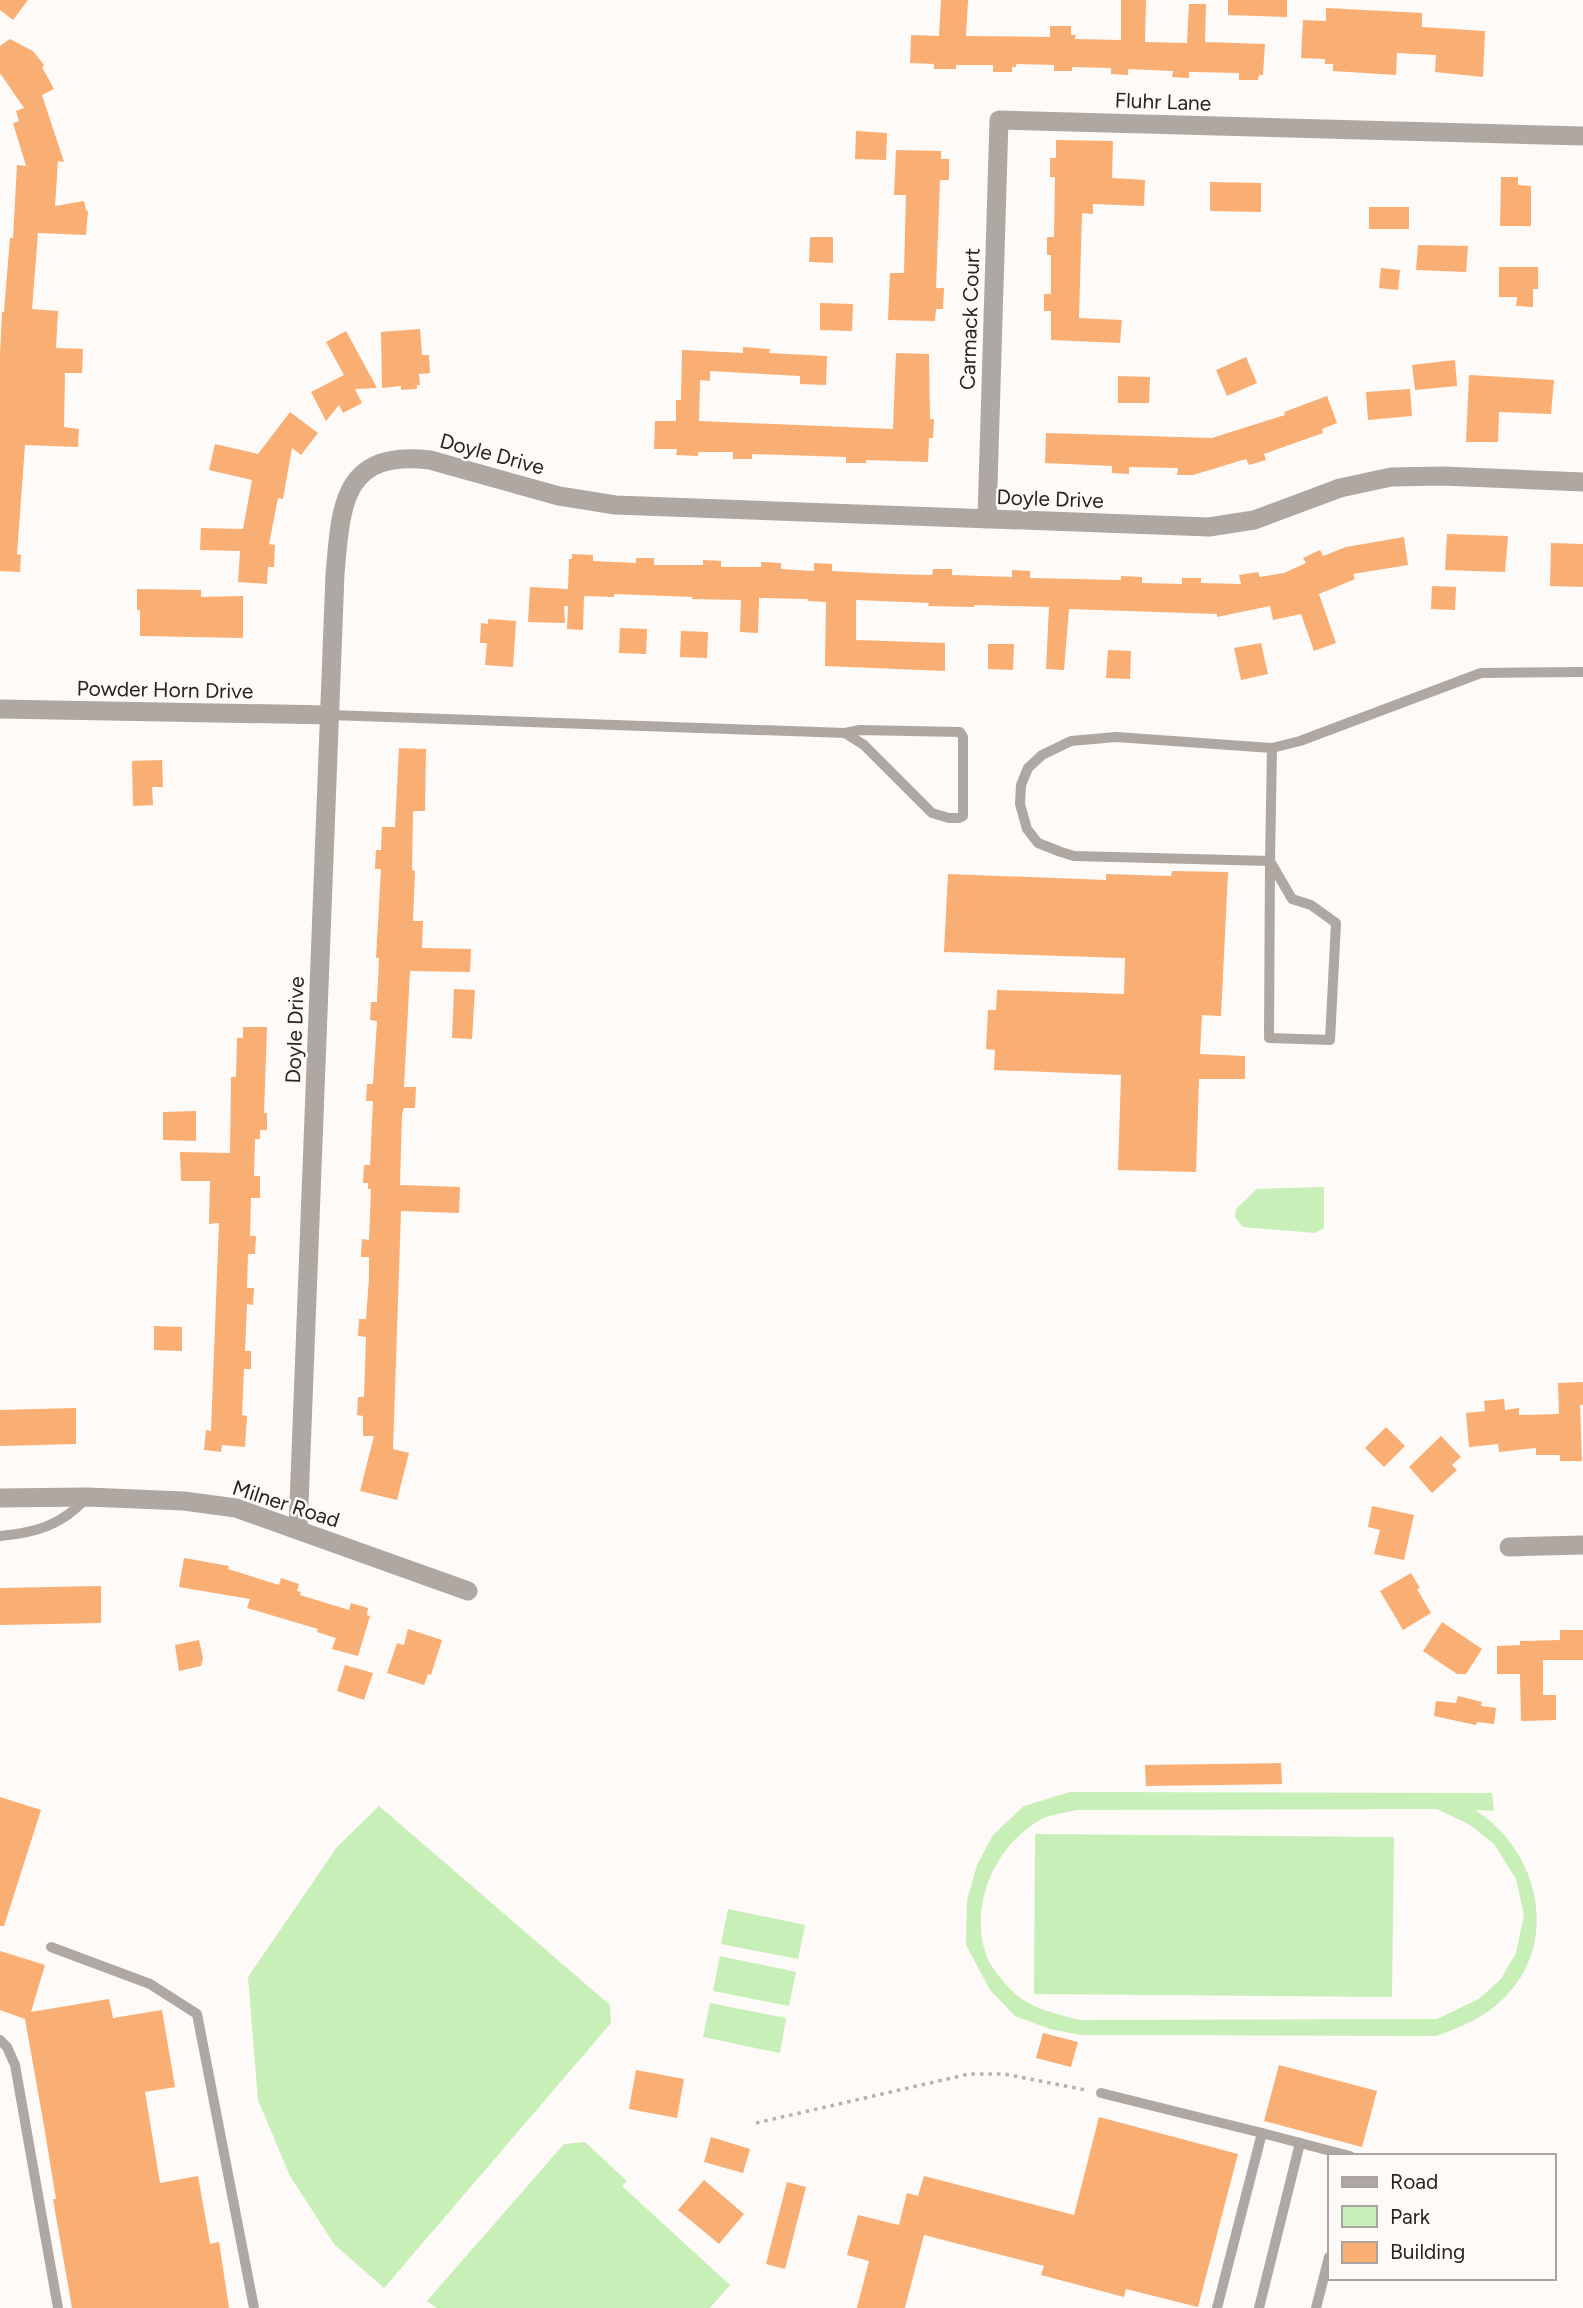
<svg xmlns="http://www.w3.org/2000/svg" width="1583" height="2308" font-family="Figtree,sans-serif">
<rect width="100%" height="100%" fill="#fefaf7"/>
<g fill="#c7efb7" fill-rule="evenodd">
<path d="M1324 1187V1228L1315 1233 1243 1227 1235 1217 1236 1209 1257 1189Z"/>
<path d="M1070 1792 1492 1793 1494 1811 1475 1810C1540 1851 1561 1944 1502 2000 1482 2019 1461 2027 1436 2036L1081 2035 1050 2029 1015 2016 990 1990 966 1945 967 1900 977 1865 993 1835 1024 1806ZM1437 1809 1470 1825 1494 1844 1516 1879 1524 1915 1516 1953 1501 1979 1479 1999 1437 2019 1080 2020C1057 2014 1028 2008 1011 1990 1003 1982 990 1966 986 1955 969 1904 995 1846 1040 1820 1050 1814 1065 1813 1077 1810Z"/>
<path d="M379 1806 610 2005 611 2023 384 2288 334 2244 290 2176 258 2100 248 1977 337 1847Z"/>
<path d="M1035 1834 1394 1837 1392 1997 1034 1994Z"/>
<path d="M728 1909 805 1925 798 1959 721 1944Z"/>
<path d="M720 1956 796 1972 789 2006 713 1991Z"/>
<path d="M710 2003 786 2018 780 2053 703 2037Z"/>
<path d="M585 2142 627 2181 622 2186 730 2285 710 2308H437L427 2301 564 2144Z"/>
</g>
<g fill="#f9ae74">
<path d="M0 0H28L13 20 0 10Z"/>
<path d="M941 0H968L966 36 1050 37V26H1071V35H1076L1075 39 1121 40V0H1146L1145 42 1187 43 1189 4H1206L1205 42 1265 44 1263 75H1259L1258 80H1239V73L1195 72H1189V78L1172 77 1173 71 1128 69V75L1111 74V68L1072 67V71H1054V65L1016 64V67H1012V72H993V65H956V69H934V64L910 63 911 35 939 36Z"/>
<path d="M1228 0H1287V17L1228 15Z"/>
<path d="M1326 8 1422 13V27L1485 31 1483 77 1435 72 1436 55 1397 53 1396 75 1333 71V64H1325V59L1301 58 1303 20 1326 21Z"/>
<path d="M10 39 33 51 44 65 42 67 54 89 42 95 64 162 58 161 55 206 84 201 86 210 88 211 86 235 38 233 32 309 58 311 56 348 83 349 82 373H65L64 427 79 429 78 447 25 445 17 554 21 555 20 572 0 571V355L2 312H4L10 238H13L17 165 26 166 13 123 19 121 16 111 24 108 0 73V46Z"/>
<path d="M856 131 887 133 886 160 855 159Z"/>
<path d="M1056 140 1113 141 1112 178 1145 180 1144 206 1093 204V214L1082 213 1079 318 1122 320 1120 343 1051 340V311H1044V294H1051V255H1047V237H1054L1055 177H1050V158H1056Z"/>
<path d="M896 150 941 151V159H949V180H940L936 288H944L943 309H936L935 321 888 320 890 273H904L906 195H894Z"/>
<path d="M1501 177H1518V185L1531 186V226H1500Z"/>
<path d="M1210 182 1261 183V212L1210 211Z"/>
<rect x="1369" y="207" width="40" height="22"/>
<path d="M810 237H833V263L809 262Z"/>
<path d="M1418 245 1468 246 1466 272 1416 270Z"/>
<path d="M1499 267H1538V289H1533V307L1516 306 1517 297H1499Z"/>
<path d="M1381 268 1400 270 1398 290 1379 288Z"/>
<path d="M820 303 853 304 852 331 820 330Z"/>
<path d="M420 329 422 355H429L430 373 419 374 420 385H417V389L401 390V386L382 388 381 332Z"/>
<path d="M346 331 377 388 355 389 362 403 343 413 339 405 326 421 311 392 344 375 326 342Z"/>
<path d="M743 347 770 349 769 353 827 356 826 385 800 384V376L710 371V381L700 380 699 421 893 429 896 353 929 354 930 419H934L933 438H929L928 462 866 460V463H846V457L752 454V459H733V452H698V456L676 455 677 449H654L655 421H676V400H681L682 350 743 353Z"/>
<path d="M1246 357 1257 383 1227 396 1216 370Z"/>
<path d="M1455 360 1457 386 1415 390 1412 365Z"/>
<path d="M1469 375 1554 380 1551 414 1499 412 1498 442H1466Z"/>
<path d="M1118 376 1150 377 1149 403H1118Z"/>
<path d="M1410 389 1412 416 1368 420 1366 392Z"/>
<path d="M1327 396 1337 423 1322 429 1323 433 1264 454 1266 460 1249 465 1246 459 1193 475H1177L1178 468 1129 467V474L1112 473V466L1045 463 1046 433 1212 438 1285 415 1284 412Z"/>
<path d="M290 412 318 433 301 455 292 448 283 499 278 498 269 544 275 545 274 567H268L267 584 238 582 240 551 200 550 201 528 243 529 252 480 209 470 215 444 258 454Z"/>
<path d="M1447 534 1508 536 1505 572 1445 570Z"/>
<path d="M1404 537 1408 565 1353 574 1355 579 1319 594 1336 643 1314 651 1301 614 1273 620 1270 606 1217 617V614L1069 609 1064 670 1046 669 1049 607 974 605V607L928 606 929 603 856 600V640L945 643V671L825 666 826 602 808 601V599L759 598 758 633 740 632 741 600 692 599V597L614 594V597L584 596 583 630 567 629 568 606H564L565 623 528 622 530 587 568 589 569 559H572V554L593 555V561L636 563V558H654V565H703V560L721 561V567H761V562L781 563V569L814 571V563L832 564V571L891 574 932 575 933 569H952V575L1012 577V570L1030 571V578L1121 580V576L1142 577V583L1182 584V578H1201V583L1241 584 1239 575 1258 572 1260 577 1284 573 1306 563 1303 558 1320 550 1323 556 1346 547Z"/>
<path d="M1551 543 1583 544V587L1550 586Z"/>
<path d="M1432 586 1456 587 1455 610 1431 609Z"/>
<path d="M137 589 201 590V597L243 596V638L140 636V610H137Z"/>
<path d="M488 619 516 621 513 667 485 665 487 643H480L481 623 488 624Z"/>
<path d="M620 628 647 629 646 654 619 653Z"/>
<path d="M681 631 708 632 707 658 680 657Z"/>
<path d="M1261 643 1268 674 1241 680 1234 648Z"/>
<path d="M988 644H1014L1013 670 988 669Z"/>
<path d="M1108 650 1131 651 1130 679 1106 678Z"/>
<path d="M399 748 426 749 425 811H413L412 870 415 871 413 921H423L422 948 471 949 470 972 410 971 404 1087H416L415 1108H404L402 1114 400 1185 460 1187 459 1213 401 1211 393 1449 409 1453 397 1500 360 1491 374 1436H363V1416L357 1415 358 1397H364L366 1337 358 1336 359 1319H366L369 1278V1257H361L362 1239 369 1240 371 1189H368V1183H363L364 1165H370L373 1101H366L367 1084H373L377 1021 370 1020 371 1002H377L379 958H376L381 869H375L376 850H381L382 827H395Z"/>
<path d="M162 760 163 787H152L153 805 133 806 132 761Z"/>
<path d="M1172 871 1228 872 1221 1016 1202 1015 1200 1054 1245 1056V1079H1199L1196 1172 1118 1170 1121 1075 994 1070 995 1050 986 1049 988 1010H996L997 990 1124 994 1125 958 944 952 948 874 1106 880V874L1171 876Z"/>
<path d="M454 989 475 990 472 1039 452 1038Z"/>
<path d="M243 1027H267L264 1113H267V1130H260V1139H255L254 1176H260V1198H251L250 1236H256L255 1254H248L247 1288H254L253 1305 247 1304 245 1351H251V1369H244L242 1415 247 1416 245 1447 222 1445 221 1452 204 1450 206 1430 211 1431 219 1223 209 1224 210 1181H181L180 1152 230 1153 231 1077H236L237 1038H243Z"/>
<path d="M196 1111V1141L163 1140V1112Z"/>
<path d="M154 1326 182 1327V1351L154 1350Z"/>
<path d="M1583 1382V1405H1580L1582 1461H1560V1455H1536V1448L1499 1452 1498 1444 1469 1447 1466 1413 1485 1411 1484 1401 1504 1399 1505 1410 1519 1408V1415L1559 1414 1558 1383Z"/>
<path d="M76 1408V1444L0 1446V1410Z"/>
<path d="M1386 1427 1405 1446 1384 1467 1365 1448Z"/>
<path d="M1441 1436 1461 1457 1452 1465 1457 1470 1432 1493 1409 1467Z"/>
<path d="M1372 1506 1414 1515 1404 1560 1374 1554 1380 1530 1368 1527Z"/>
<path d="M184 1558 229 1566 228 1569 279 1585 281 1578 299 1584 297 1591 301 1592 300 1595 349 1610 351 1603 368 1608 367 1615 370 1616 358 1656 332 1649 336 1638 317 1632 318 1629 247 1608 250 1599 179 1587Z"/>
<path d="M1411 1573 1420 1588 1417 1589 1431 1613 1403 1630 1380 1591Z"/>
<path d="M101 1586V1623L0 1625V1588Z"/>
<path d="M1442 1622 1482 1649 1466 1674H1457L1423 1651Z"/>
<path d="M408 1629 442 1640 431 1675 428 1674 424 1685 387 1673 397 1643 404 1645Z"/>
<path d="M1560 1630H1583V1660H1543V1695H1556V1720L1521 1721 1520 1674H1497V1646L1520 1645V1641L1560 1640Z"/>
<path d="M199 1640 203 1658 201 1666 179 1671 175 1645Z"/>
<path d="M345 1665 373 1673 364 1700 337 1691Z"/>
<path d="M1458 1696 1482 1702 1481 1706 1496 1708 1494 1724 1477 1722 1476 1725 1434 1716 1436 1701 1456 1703Z"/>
<path d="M1281 1763 1282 1784 1146 1786 1145 1765Z"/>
<path d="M0 1797 41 1810 4 1926H0Z"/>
<path d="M0 1951 45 1965 31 2012 109 1999 113 2018 162 2010 175 2087 145 2092 160 2183 198 2176 210 2244 219 2242 229 2308H72L53 2199H56L43 2120 25 2019 0 2010Z"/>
<path d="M1043 2033 1078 2042 1071 2067 1036 2058Z"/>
<path d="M1279 2065 1377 2091 1362 2147 1264 2121Z"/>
<path d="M636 2070 684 2079 677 2118 629 2109Z"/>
<path d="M1099 2117 1238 2154 1198 2307 1126 2289 1124 2297 1041 2275 1044 2266 924 2235 905 2308H857L869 2261 847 2255 858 2215 899 2225 907 2193 918 2196 924 2176 1074 2215Z"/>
<path d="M711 2137 750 2149 743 2173 704 2162Z"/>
<path d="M704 2180 744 2214 719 2244 678 2210Z"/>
<path d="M787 2182 806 2187 785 2269 766 2264Z"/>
</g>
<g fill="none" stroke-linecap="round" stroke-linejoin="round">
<path stroke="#b6b1ae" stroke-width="3.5" stroke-dasharray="3.5 5" stroke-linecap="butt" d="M756 2123 969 2074H1004L1086 2090"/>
<g stroke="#afa7a1" stroke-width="10">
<path d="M330 715 845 733"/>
<path d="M860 730 960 732 963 737V816L959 818H949L932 813 864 745 845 733Z"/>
<path d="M1272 748 1270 861 1074 856 1061 852 1038 843 1027 829 1020 804 1021 785 1028 768 1042 755 1071 741 1116 737 1272 748 1300 741 1481 673 1583 672"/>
<path d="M1270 861 1292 899 1311 905 1336 923 1330 1040 1269 1038Z"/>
<path d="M0 1536C35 1533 63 1525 87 1497"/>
<path d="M51 1947 150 1984 197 2014 254 2308"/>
<path d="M0 2040 7 2047 15 2065 58 2308"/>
<path d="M1101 2093 1262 2133"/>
<path d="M1217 2308 1262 2133 1350 2156"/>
<path d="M1259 2308 1300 2143"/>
<path d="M1316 2308 1329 2257"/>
</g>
<g stroke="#afa7a1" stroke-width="19">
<path d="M987 519 999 120 1583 136"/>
<path d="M0 709 330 715"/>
<path d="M0 1498 87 1497 184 1501 236 1508 468 1591"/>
<path d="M298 1530 335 574C341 506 342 449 430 460L559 496 615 505 1209 527 1254 520 1340 488 1391 477 1443 476 1583 482"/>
<path d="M1509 1547 1583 1545"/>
</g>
</g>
<g text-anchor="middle" stroke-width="5" stroke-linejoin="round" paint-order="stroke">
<g font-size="21" fill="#2a241f" stroke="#fefaf7">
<text transform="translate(1163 102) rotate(2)" y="7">Fluhr Lane</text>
<text transform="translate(970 319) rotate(-88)" y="7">Carmack Court</text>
<text transform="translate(492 454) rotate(15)" y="7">Doyle Drive</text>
<text transform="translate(1050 499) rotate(2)" y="7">Doyle Drive</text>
<text transform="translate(165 690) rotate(1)" y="7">Powder Horn Drive</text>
<text transform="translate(295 1030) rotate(-88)" y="7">Doyle Drive</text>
<text transform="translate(286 1504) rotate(18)" y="7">Milner Road</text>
</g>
</g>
<rect x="1328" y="2154" width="228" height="126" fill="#fefaf7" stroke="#a9a4a1" stroke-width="2"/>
<rect x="1342" y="2177" width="35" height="10" fill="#afa7a1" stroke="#a9a4a1" stroke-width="2"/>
<text x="1390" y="2189" font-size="21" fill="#2a241f">Road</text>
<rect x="1342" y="2206" width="35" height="21" fill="#c7efb7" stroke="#a9a4a1" stroke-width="2"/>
<text x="1390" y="2224" font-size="21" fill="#2a241f">Park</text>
<rect x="1342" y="2242" width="35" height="21" fill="#f9ae74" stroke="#a9a4a1" stroke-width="2"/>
<text x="1390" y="2259" font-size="21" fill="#2a241f">Building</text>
</svg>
